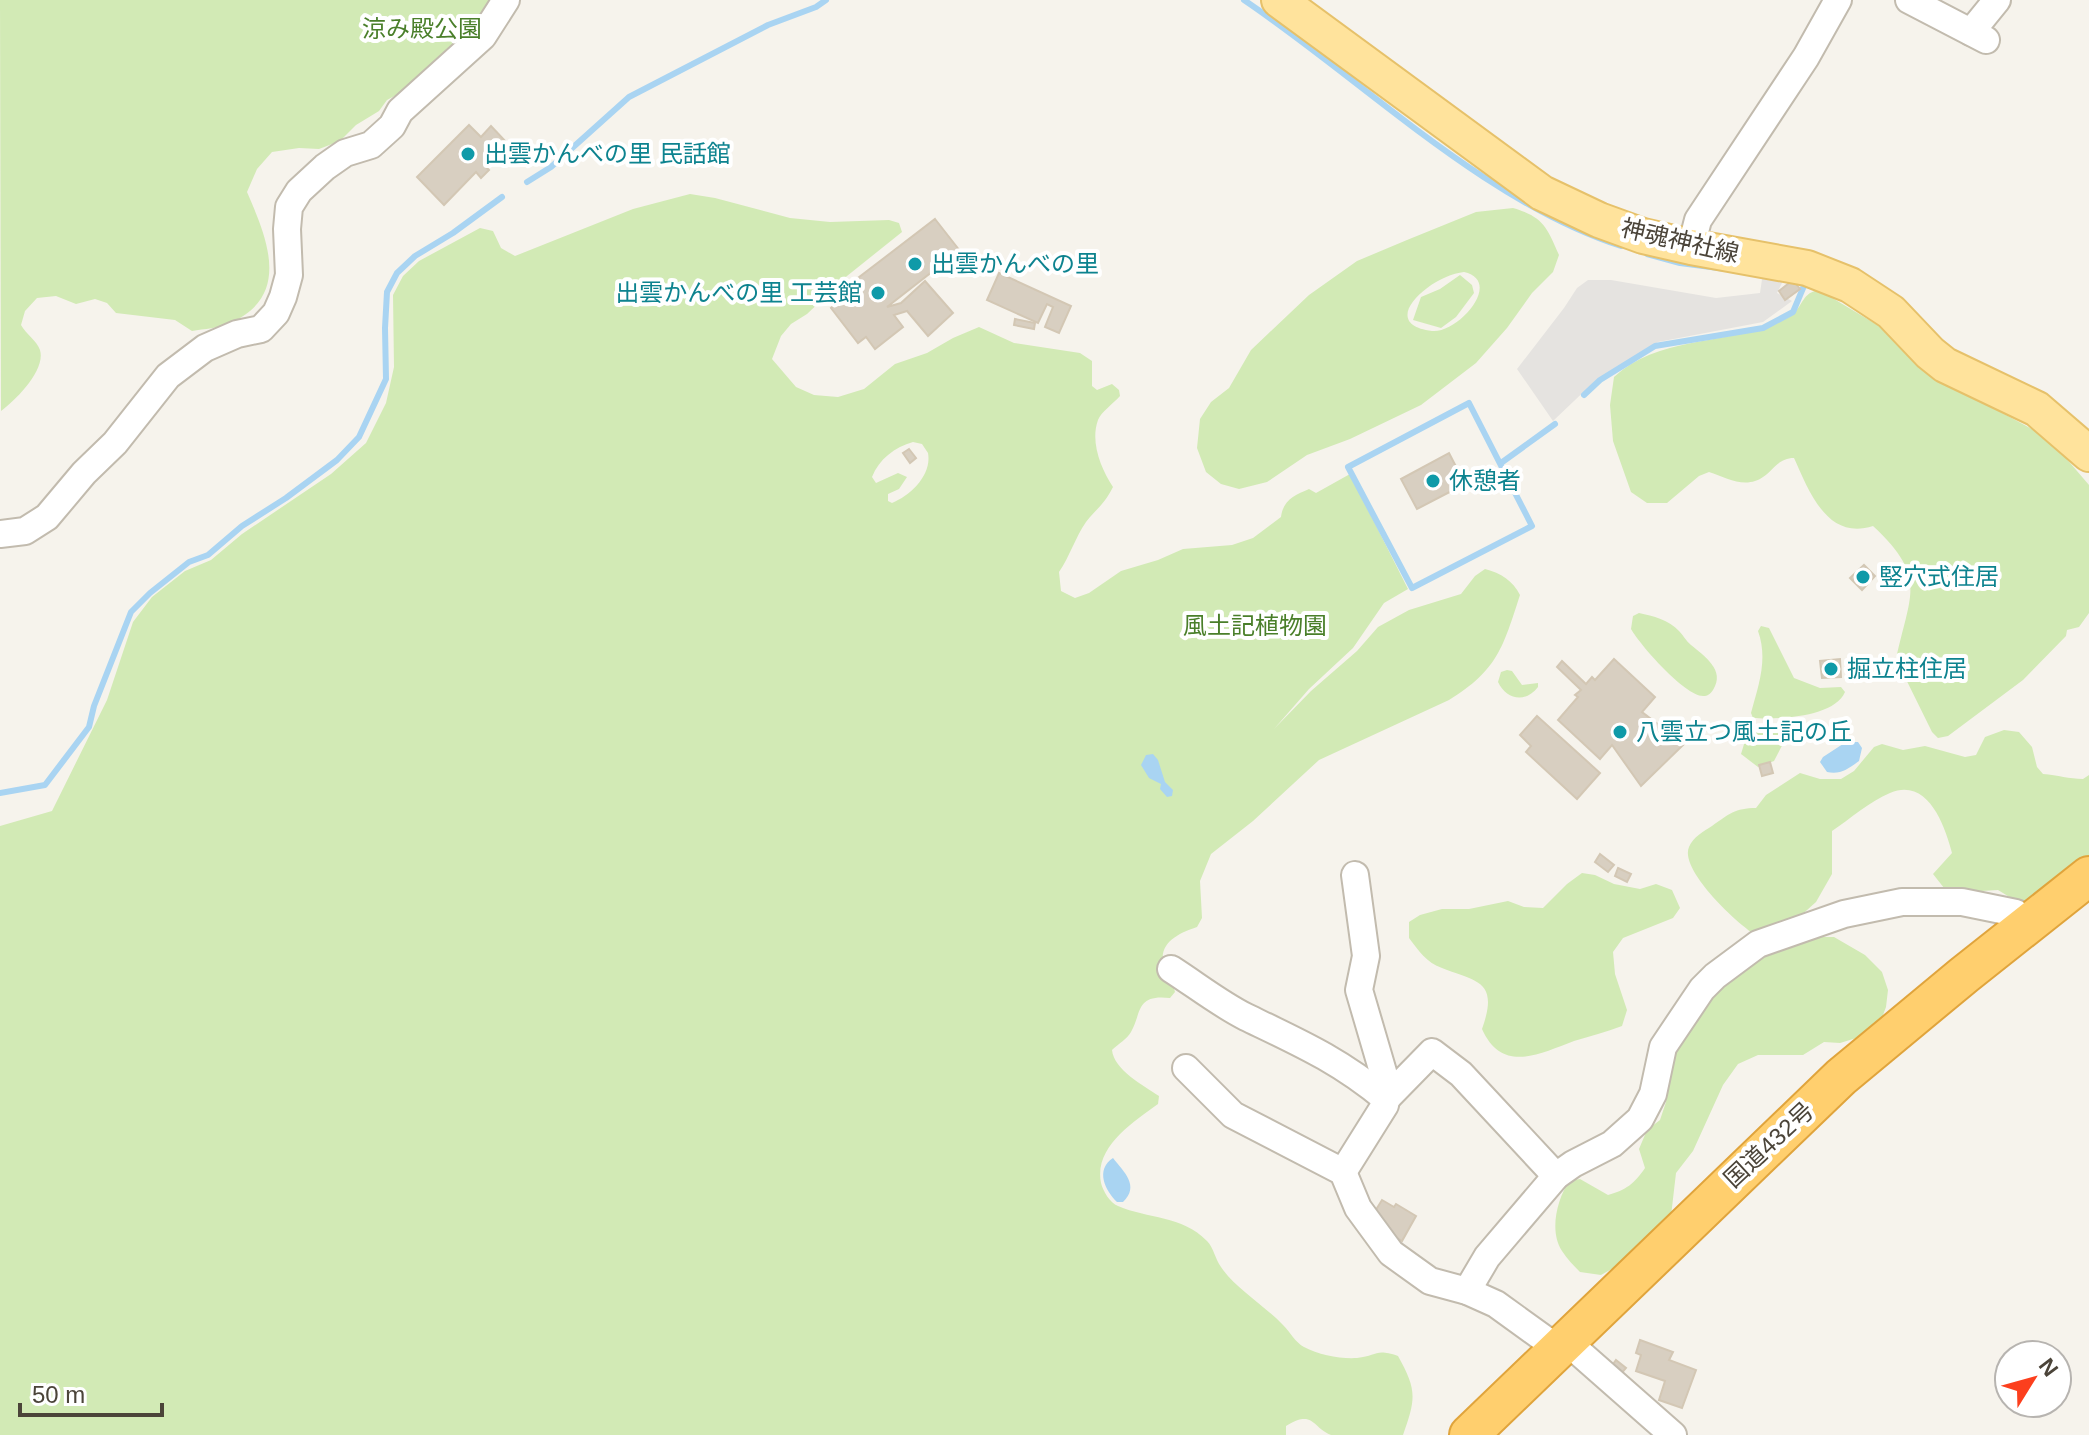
<svg xmlns="http://www.w3.org/2000/svg" width="2089" height="1435" font-family="Helvetica,'Noto Sans JP',sans-serif">
<rect width="100%" height="100%" fill="#f6f3ec"/>
<g fill="#d2eab5" fill-rule="evenodd">
<path d="M0 0H490L470 31 404 91 387 100 379 111 356 125 340 141 319 149 299 148 272 152 257 169 247 192C267 238 292 296 230 323 219 328 204 329 192 331L175 320 116 313 107 303 95 299 76 304 56 296 37 298 25 311 21 325C26 334 37 341 40 350 46 370 16 400 1 411Z"/>
<path d="M690 194 715 198 790 218 830 222 889 220 899 223 902 232 847 276 807 314 791 324 781 336 772 359 796 387 814 395 838 397 864 389 895 364 927 353 953 338 979 327 1014 343 1080 353 1092 361V386L1097 390 1112 384 1119 390 1120 396C1114 403 1101 412 1098 420 1090 442 1101 469 1113 487 1104 505 1097 508 1086 522 1075 538 1070 556 1059 572L1061 591 1075 598 1089 593 1121 571 1158 560 1183 549 1232 545 1253 538 1281 517C1283 500 1295 495 1309 489L1316 493 1350 474 1408 589 1384 603 1353 648 1309 689 1274 729 1311 691 1357 651 1378 627 1409 610 1461 594 1475 576 1485 569C1501 573 1513 581 1520 595 1503 647 1498 670 1449 700L1319 760 1253 821 1211 854 1200 881 1202 918 1197 927C1182 932 1160 941 1163 961 1164 971 1173 981 1175 992L1170 998C1135 994 1142 1013 1131 1032 1127 1039 1118 1044 1112 1050 1114 1070 1143 1085 1159 1096L1158 1104C1132 1123 1094 1147 1101 1183 1103 1191 1110 1203 1118 1206 1148 1219 1182 1215 1207 1241 1214 1248 1215 1259 1221 1267 1235 1288 1265 1306 1283 1325 1290 1332 1296 1343 1304 1347 1319 1355 1340 1359 1357 1358 1377 1356 1375 1348 1398 1356 1417 1390 1416 1398 1403 1435 1391 1435 1338 1435 1331 1435 1312 1428 1314 1409 1286 1426V1435H0V826L52 811 107 700 133 622 152 597 185 571 211 560 242 534 331 474 366 443 386 403 394 367 393 295 403 276 419 261 480 228 493 231 501 248 515 256 633 209ZM913 442 922 444 928 453C932 475 911 495 892 503L888 501V494L899 489 907 477 898 473 876 483 872 477C879 459 895 447 913 442Z"/>
<path d="M1513 208C1544 217 1547 228 1559 255L1553 272 1532 293 1507 328 1476 363 1421 405 1350 439 1307 455 1267 482 1239 489 1221 484 1206 472 1197 448 1200 419 1211 402 1229 388 1251 350 1309 295 1357 261 1407 240 1476 212ZM1464 272C1504 281 1458 334 1432 331 1375 324 1431 275 1464 272Z"/>
<path d="M1460 275 1472 285 1474 293 1456 317 1441 328 1413 320 1421 297 1440 289Z"/>
<path d="M1819 290 1879 326 1917 366 2037 432 2065 457 2089 485V613L2079 627 2067 630 2066 636 2023 680 1948 736 1938 738 1932 732 1896 659C1910 594 1928 577 1873 526 1827 541 1809 491 1794 458 1775 458 1772 476 1755 481 1740 486 1724 477 1709 472L1699 476 1667 503H1647L1631 492 1613 441 1610 405 1614 377C1658 337 1718 345 1771 325 1778 322 1788 319 1793 314 1804 304 1802 293 1819 290Z"/>
<path d="M1639 613C1653 616 1669 620 1679 631 1683 635 1686 641 1691 645 1704 656 1726 670 1713 690 1710 694 1708 696 1703 696 1685 696 1640 645 1631 629L1633 616Z"/>
<path d="M1761 626 1769 628 1794 678 1820 688 1841 687 1845 692C1835 717 1777 720 1753 718L1751 713C1759 684 1768 659 1758 631Z"/>
<path d="M1507 670 1512 671 1522 685 1538 683V687C1525 704 1506 699 1498 682L1501 672Z"/>
<path d="M1784 723 1790 730 1774 761 1758 767 1741 754 1749 728Z"/>
<path d="M2004 730 2019 732 2032 747 2037 767 2043 774C2058 775 2069 779 2083 779L2089 775V863L2031 910 1998 890 1948 893 1933 874 1952 853C1945 826 1928 777 1890 793 1870 801 1850 819 1832 831V874L1816 902 1787 928 1757 936C1738 925 1679 870 1689 847 1693 837 1704 831 1712 826 1729 814 1735 808 1756 808L1766 795 1800 773 1820 779H1841L1854 771 1874 747 1882 744 1903 750 1925 746 1965 757 1976 755 1985 737Z"/>
<path d="M1582 873 1595 875 1614 884 1640 889 1656 884 1672 890 1680 908 1673 918 1623 938 1613 952 1615 974 1627 1010 1622 1026C1606 1032 1590 1036 1574 1041 1539 1054 1502 1074 1482 1029 1499 981 1478 982 1442 968 1427 963 1418 950 1409 938V922L1420 915 1442 909H1469L1508 901 1524 907 1543 908 1567 884Z"/>
<path d="M1808 937H1834L1865 955 1882 972 1888 990 1886 1007 1880 1023 1863 1036 1840 1043 1824 1042 1803 1055H1758L1738 1064 1723 1085 1693 1151 1676 1173 1671 1216 1617 1266 1601 1275 1580 1272C1574 1266 1567 1259 1562 1251 1549 1231 1557 1200 1569 1181L1580 1179 1608 1195C1626 1190 1634 1184 1645 1168L1639 1149 1647 1130 1660 1120 1666 1102 1672 1046 1707 999 1756 959Z"/>
</g>
<path fill="#e5e3e0" d="M1764 266 1787 273 1777 293 1792 301 1763 322 1658 342 1595 381 1553 421 1517 369 1564 308 1577 288 1588 280H1611L1716 298 1760 293Z"/>
<g fill="#a9d4f2">
<path d="M1846 742H1858L1862 748 1859 761C1848 769 1840 775 1827 772L1820 762 1823 757Z"/>
<path d="M1153 754 1158 760 1165 782 1173 790 1172 796 1167 797 1160 789 1161 784 1149 778 1141 765 1146 755Z"/>
<path d="M1113 1158C1124 1172 1140 1186 1123 1202H1117C1105 1190 1095 1170 1113 1158Z"/>
</g>
<g fill="none" stroke-linecap="round" stroke-linejoin="round">
<g stroke="#a9d4f2" stroke-width="6">
<path d="M1244 0C1364 81 1483 201 1621 246"/>
<path d="M527 182 551 167 629 97 768 25 816 7 826 0"/>
<path d="M1647 254 1680 263 1726 269"/>
<path d="M1584 395 1600 380 1655 346 1763 328 1793 312 1806 281"/>
<path d="M1469 403 1532 526 1412 588 1348 467Z"/>
<path d="M1501 463 1555 424"/>
<path d="M0 793 45 785 89 727 94 706 131 612 150 593 189 562 208 555 242 526 286 498 337 460 359 437 386 379 385 328 387 292 397 273 415 256 453 233 502 197"/>
</g>
</g>
<g fill="#d8cfc1" stroke="#d3c7b4" stroke-width="2">
<path d="M469 125 481 137 491 126 507 143 485 166 489 170 481 178 476 172 444 205 417 177Z"/>
<path d="M935 219 960 251 951 258 956 264 942 275 937 268 887 307 901 303 925 281 953 313 928 336 907 311 894 315 903 327 875 349 866 337 858 343 831 308 862 283 858 278Z"/>
<path d="M999 273 1071 306 1059 333 1045 327 1053 307 1047 304 1038 323 987 300Z"/>
<path d="M1793 280 1800 289 1785 300 1779 291Z"/>
<path d="M1015 319 1035 323 1034 329 1014 325Z"/>
<path d="M909 449 916 458 910 463 903 453Z"/>
<path d="M1449 453 1465 484 1417 509 1401 479Z"/>
<path d="M1864 565 1875 576 1862 590 1850 578Z"/>
<path d="M1614 659 1655 697 1642 712 1684 744 1641 786 1612 745 1600 759 1558 720 1578 697 1575 695 1581 690 1557 667 1562 661 1586 684 1592 677 1595 680Z"/>
<path d="M1840 659 1841 677 1822 678 1820 661Z"/>
<path d="M1537 716 1600 773 1577 799 1526 752 1531 746 1520 735Z"/>
<path d="M1770 762 1773 773 1762 776 1759 765Z"/>
<path d="M1600 854 1614 865 1608 872 1595 862Z"/>
<path d="M1618 868 1631 874 1627 882 1615 876Z"/>
<path d="M1382 1200 1394 1207 1396 1204 1416 1216 1402 1241 1369 1221Z"/>
<path d="M1640 1340 1673 1352 1669 1360 1696 1370 1682 1408 1659 1400 1665 1381 1636 1371 1641 1355 1636 1353Z"/>
<path d="M1616 1360 1626 1368 1620 1375 1611 1367Z"/>
</g>
<g fill="none" stroke-linecap="round" stroke-linejoin="round">
<defs>
<g id="minor">
<path d="M1909 0 1986 40"/>
<path d="M1971 32 1997 0"/>
<path d="M1691 247 1698 220 1806 57 1838 0"/>
<path d="M0 534 25 531 47 517 84 473 115 443 168 376 205 348 237 334 261 329 276 313 283 297 289 275 287 229 289 207 299 191 325 167 345 153 371 145 392 126 400 111 483 36 506 0"/>
<path d="M1171 969C1196 985 1220 1004 1246 1017 1300 1043 1339 1060 1386 1099L1432 1052 1461 1074 1556 1176"/>
<path d="M1186 1068 1233 1115 1343 1172 1358 1208 1391 1253 1430 1281 1467 1291 1496 1304 1557 1348"/>
<path d="M1343 1172 1385 1105 1388 1089 1359 990 1366 956 1355 875"/>
<path d="M1467 1291 1487 1257 1556 1176 1573 1164 1612 1144 1640 1119 1653 1094 1663 1047 1702 989 1715 976 1758 944 1844 914 1902 902H1962L2016 913 2028 926"/>
<path d="M1565 1340 1673 1435"/>
</g>
<path id="major" d="M1279 0 1542 193 1599 220 1643 236 1691 247 1807 268 1850 285 1891 312 1930 353 1945 365 2037 409 2089 454"/>
<path id="highway" d="M1469 1435 1841 1077 1964 975 2089 876"/>
</defs>
<use href="#minor" stroke="#c2bbae" stroke-width="30"/>
<use href="#major" stroke="#e6c16a" stroke-width="38"/>
<use href="#highway" stroke="#e0a43c" stroke-width="42"/>
<use href="#minor" stroke="#fff" stroke-width="26"/>
<use href="#major" stroke="#ffe39c" stroke-width="34"/>
<use href="#highway" stroke="#ffcf6e" stroke-width="38"/>
</g>
<g fill="#0f9aa8" stroke="#fff" stroke-width="3">
<circle cx="468" cy="154" r="8"/>
<circle cx="915" cy="264" r="8"/>
<circle cx="878" cy="293" r="8"/>
<circle cx="1433" cy="481" r="8"/>
<circle cx="1863" cy="577" r="8"/>
<circle cx="1831" cy="669" r="8"/>
<circle cx="1620" cy="732" r="8"/>
</g>
<g text-anchor="middle" stroke-width="8" stroke-linejoin="round" paint-order="stroke">
<g font-size="24" fill="#4a7f2a" stroke="#fff">
<text x="422" y="37">涼み殿公園</text>
<text x="1255" y="634">風土記植物園</text>
</g>
<g font-size="24" fill="#0d838f" stroke="#fff" text-anchor="start">
<text x="484" y="162">出雲かんべの里 民話館</text>
<text x="931" y="272">出雲かんべの里</text>
<text x="862" y="301" text-anchor="end">出雲かんべの里 工芸館</text>
<text x="1449" y="489">休憩者</text>
<text x="1879" y="585">竪穴式住居</text>
<text x="1847" y="677">掘立柱住居</text>
<text x="1636" y="740">八雲立つ風土記の丘</text>
</g>
<g font-size="24" fill="#4b4439" stroke="#fff">
<text transform="translate(1680 241) rotate(13)" y="8">神魂神社線</text>
<text transform="translate(1769 1145) rotate(-43)" y="8">国道432号</text>
</g>
</g>
<g transform="translate(2033 1379) rotate(53)"><circle r="38" fill="#ffffff" stroke="#b7b4b0" stroke-width="2"/>
<path d="M0-6L14 30L0 20L-14 30Z" fill="#fc3f1d"/>
<text y="-12" font-size="22" font-weight="bold" text-anchor="middle" fill="#4b4439">N</text>
</g>
<path d="M20 1403v12h142v-12" fill="none" stroke="#4b4439" stroke-width="4"/>
<text x="32" y="1403" font-size="24" fill="#4b4439" stroke="#ffffff" stroke-width="6" paint-order="stroke">50 m</text>
</svg>
